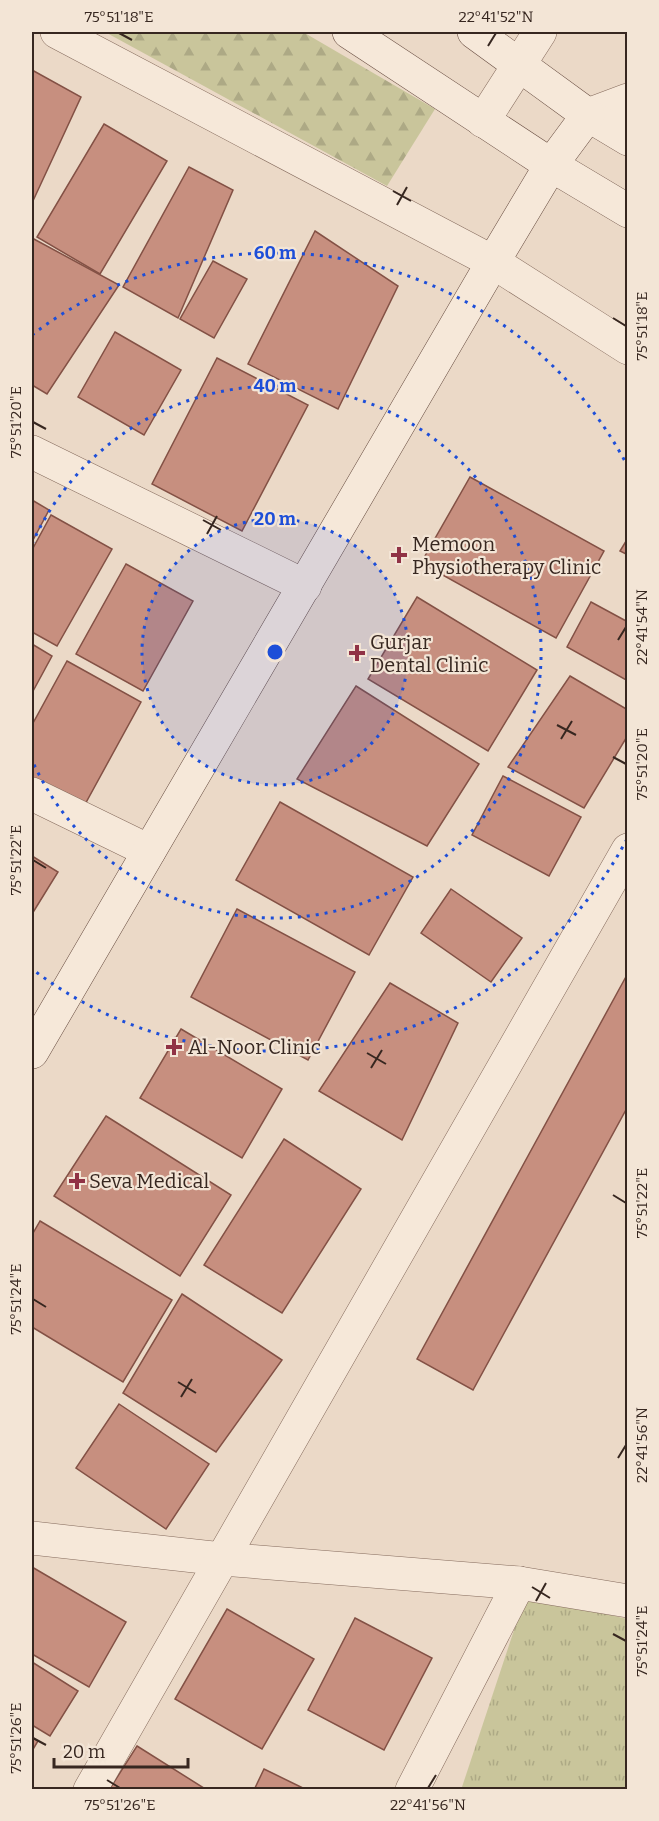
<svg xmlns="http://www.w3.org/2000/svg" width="659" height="1821" font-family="Bitter,serif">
<defs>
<pattern id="forest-firs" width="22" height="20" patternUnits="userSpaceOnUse" patternTransform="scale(1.5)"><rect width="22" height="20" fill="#c9c59b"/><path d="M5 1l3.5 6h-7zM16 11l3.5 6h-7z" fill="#ada985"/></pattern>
<pattern id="park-tufts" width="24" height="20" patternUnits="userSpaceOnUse" patternTransform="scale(1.5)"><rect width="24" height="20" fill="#c9c59b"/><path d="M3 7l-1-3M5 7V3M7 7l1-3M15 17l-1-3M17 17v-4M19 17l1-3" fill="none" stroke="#ada985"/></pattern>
</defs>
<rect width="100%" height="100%" fill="#ebd9c7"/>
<path fill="url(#forest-firs)" d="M105 32H303L435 109 387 186Z"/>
<path fill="url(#park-tufts)" d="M526 1594 627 1619V1789L461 1790Z"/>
<g fill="#c78f7f" stroke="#835145" stroke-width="1.5">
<path d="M32 70 81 97 32 203Z"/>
<path d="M104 124 167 161 100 274 37 237Z"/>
<path d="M189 167 233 190 178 318 123 287Z"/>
<path d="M315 231 398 286 338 409 248 364Z"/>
<path d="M32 238 119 285 47 394 32 385Z"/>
<path d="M213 261 247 279 214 338 180 319Z"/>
<path d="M115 332 181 370 144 435 78 397Z"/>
<path d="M217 358 308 405 242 531 152 484Z"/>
<path d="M470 477 604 551 556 638 421 563Z"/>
<path d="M32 500 49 510 32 542Z"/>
<path d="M51 515 112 549 57 646 32 632V550Z"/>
<path d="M628 538V555L620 551Z"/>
<path d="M126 564 193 601 143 691 76 654Z"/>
<path d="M417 597 537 670 488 751 368 679Z"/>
<path d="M591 602 628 622V681L567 647Z"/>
<path d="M32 644 52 656 32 693Z"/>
<path d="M67 661 141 702 83 808 32 780V725Z"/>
<path d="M570 676 628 710V735L584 808 508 767Z"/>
<path d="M356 686 479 764 427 846 297 779Z"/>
<path d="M503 776 581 817 549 876 472 835Z"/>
<path d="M280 802 413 877 369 955 236 880Z"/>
<path d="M32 856 58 872 32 914Z"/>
<path d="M451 889 522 938 491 982 421 933Z"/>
<path d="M237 909 355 972 308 1060 191 997Z"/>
<path d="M628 973V1106L473 1390 417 1359Z"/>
<path d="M390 983 458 1023 402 1140 319 1091Z"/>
<path d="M181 1029 282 1089 242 1158 140 1098Z"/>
<path d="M106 1116 231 1195 180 1276 54 1196Z"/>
<path d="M284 1139 361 1189 282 1313 204 1265Z"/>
<path d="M40 1221 172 1300 123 1382 32 1327V1235Z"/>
<path d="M182 1294 282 1360 216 1452 123 1393Z"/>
<path d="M119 1404 209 1464 166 1529 76 1468Z"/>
<path d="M32 1567 126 1622 89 1687 32 1654Z"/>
<path d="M227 1609 314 1659 262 1749 175 1699Z"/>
<path d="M355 1618 432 1658 384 1750 308 1710Z"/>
<path d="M32 1662 78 1691 50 1736 32 1725Z"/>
<path d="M32 1737 38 1741 32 1751Z"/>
<path d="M137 1746 207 1790H109Z"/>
<path d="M264 1769 307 1790H254Z"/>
</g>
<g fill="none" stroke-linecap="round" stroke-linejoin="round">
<defs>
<g id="minor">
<path d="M57 32 493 262 628 348"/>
<path d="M588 115 628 100"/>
<path d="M483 121 540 32"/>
<path d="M32 452 305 586"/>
<path d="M32 794 149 851"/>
<path d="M32 1538 222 1559 519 1583 628 1601"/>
<path d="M90 1790 628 850"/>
<path d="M412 1790 519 1583"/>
</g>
<g id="secondary">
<path d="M349 32 551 165 628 211"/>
<path d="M474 32 588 115 628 139"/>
<path d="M32 1052 493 262 551 165 588 115"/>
</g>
</defs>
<use href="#minor" stroke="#856b5d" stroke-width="34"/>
<use href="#secondary" stroke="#674c40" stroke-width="34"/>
<use href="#minor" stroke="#f6e8d9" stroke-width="33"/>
<use href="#secondary" stroke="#f6e8d9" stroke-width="33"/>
</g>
<path fill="none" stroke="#372720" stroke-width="2" d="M119 33 132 40M488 46 496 33M393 191 411 201M397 205 407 187M613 318 626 326M33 422 46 429M203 520 221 530M207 534 217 516M618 640 626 627M557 725 576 735M561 739 572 721M613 757 626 764M33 860 46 868M367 1053 386 1064M371 1068 382 1050M613 1195 626 1203M33 1299 46 1307M178 1382 196 1393M181 1397 192 1379M618 1458 626 1445M532 1587 550 1598M536 1601 546 1583M613 1634 626 1641M33 1738 46 1745M107 1780 120 1788M428 1788 436 1775"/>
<circle cx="275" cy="652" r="133" fill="#1d4ed8" fill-opacity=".12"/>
<g fill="none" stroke="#1d4ed8" stroke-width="3" stroke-dasharray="3 6">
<circle cx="275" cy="652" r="133"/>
<path d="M32 544A266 266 0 1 1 32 760"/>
<path d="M627 839A399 399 0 0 1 32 969M32 335A399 399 0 0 1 627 465"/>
</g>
<g fill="#903245" stroke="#f3e5d6" stroke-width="2">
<path d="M396 546h6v6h6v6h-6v6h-6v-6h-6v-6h6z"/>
<path d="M354 644h6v6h6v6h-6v6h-6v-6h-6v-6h6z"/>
<path d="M171 1038h6v6h6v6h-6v6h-6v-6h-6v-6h6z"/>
<path d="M74 1172h6v6h6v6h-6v6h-6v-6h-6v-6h6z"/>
</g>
<g text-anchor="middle" stroke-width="4.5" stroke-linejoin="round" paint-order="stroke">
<g font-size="20" fill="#372720" stroke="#f3e5d6" text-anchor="start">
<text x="412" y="551">Memoon<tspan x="412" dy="23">Physiotherapy Clinic</tspan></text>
<text x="370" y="649">Gurjar<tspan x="370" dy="23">Dental Clinic</tspan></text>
<text x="188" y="1054">Al-Noor Clinic</text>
<text x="89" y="1188">Seva Medical</text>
</g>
</g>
<circle cx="275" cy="652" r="9" fill="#1d4ed8" stroke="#f3e5d6" stroke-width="3"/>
<g font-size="18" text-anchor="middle" font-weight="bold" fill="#1d4ed8" stroke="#f3e5d6" stroke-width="4.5" stroke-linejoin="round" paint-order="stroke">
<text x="275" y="259">60 m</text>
<text x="275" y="392">40 m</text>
<text x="275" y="525">20 m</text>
</g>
<rect width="659" height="1821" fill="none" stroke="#f3e5d6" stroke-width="66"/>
<path d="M54 1758v9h134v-9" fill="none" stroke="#372720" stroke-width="3"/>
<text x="63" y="1758" font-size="18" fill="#372720" stroke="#f3e5d6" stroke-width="4.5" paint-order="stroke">20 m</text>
<rect x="33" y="33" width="593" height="1755" fill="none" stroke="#372720" stroke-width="2"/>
<g font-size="15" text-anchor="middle" fill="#372720">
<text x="119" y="22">75°51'18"E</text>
<text x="496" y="22">22°41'52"N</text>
<text transform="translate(642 326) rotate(-90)" y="5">75°51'18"E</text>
<text transform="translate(16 422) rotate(-90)" y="5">75°51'20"E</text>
<text transform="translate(642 627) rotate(-90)" y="5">22°41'54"N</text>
<text transform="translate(642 764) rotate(-90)" y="5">75°51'20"E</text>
<text transform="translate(16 860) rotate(-90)" y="5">75°51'22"E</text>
<text transform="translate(642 1203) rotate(-90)" y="5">75°51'22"E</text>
<text transform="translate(16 1299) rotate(-90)" y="5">75°51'24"E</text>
<text transform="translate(642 1445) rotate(-90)" y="5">22°41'56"N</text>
<text transform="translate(642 1641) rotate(-90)" y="5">75°51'24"E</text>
<text transform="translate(16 1738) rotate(-90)" y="5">75°51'26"E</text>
<text x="120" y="1810">75°51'26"E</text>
<text x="428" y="1810">22°41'56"N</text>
</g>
</svg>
